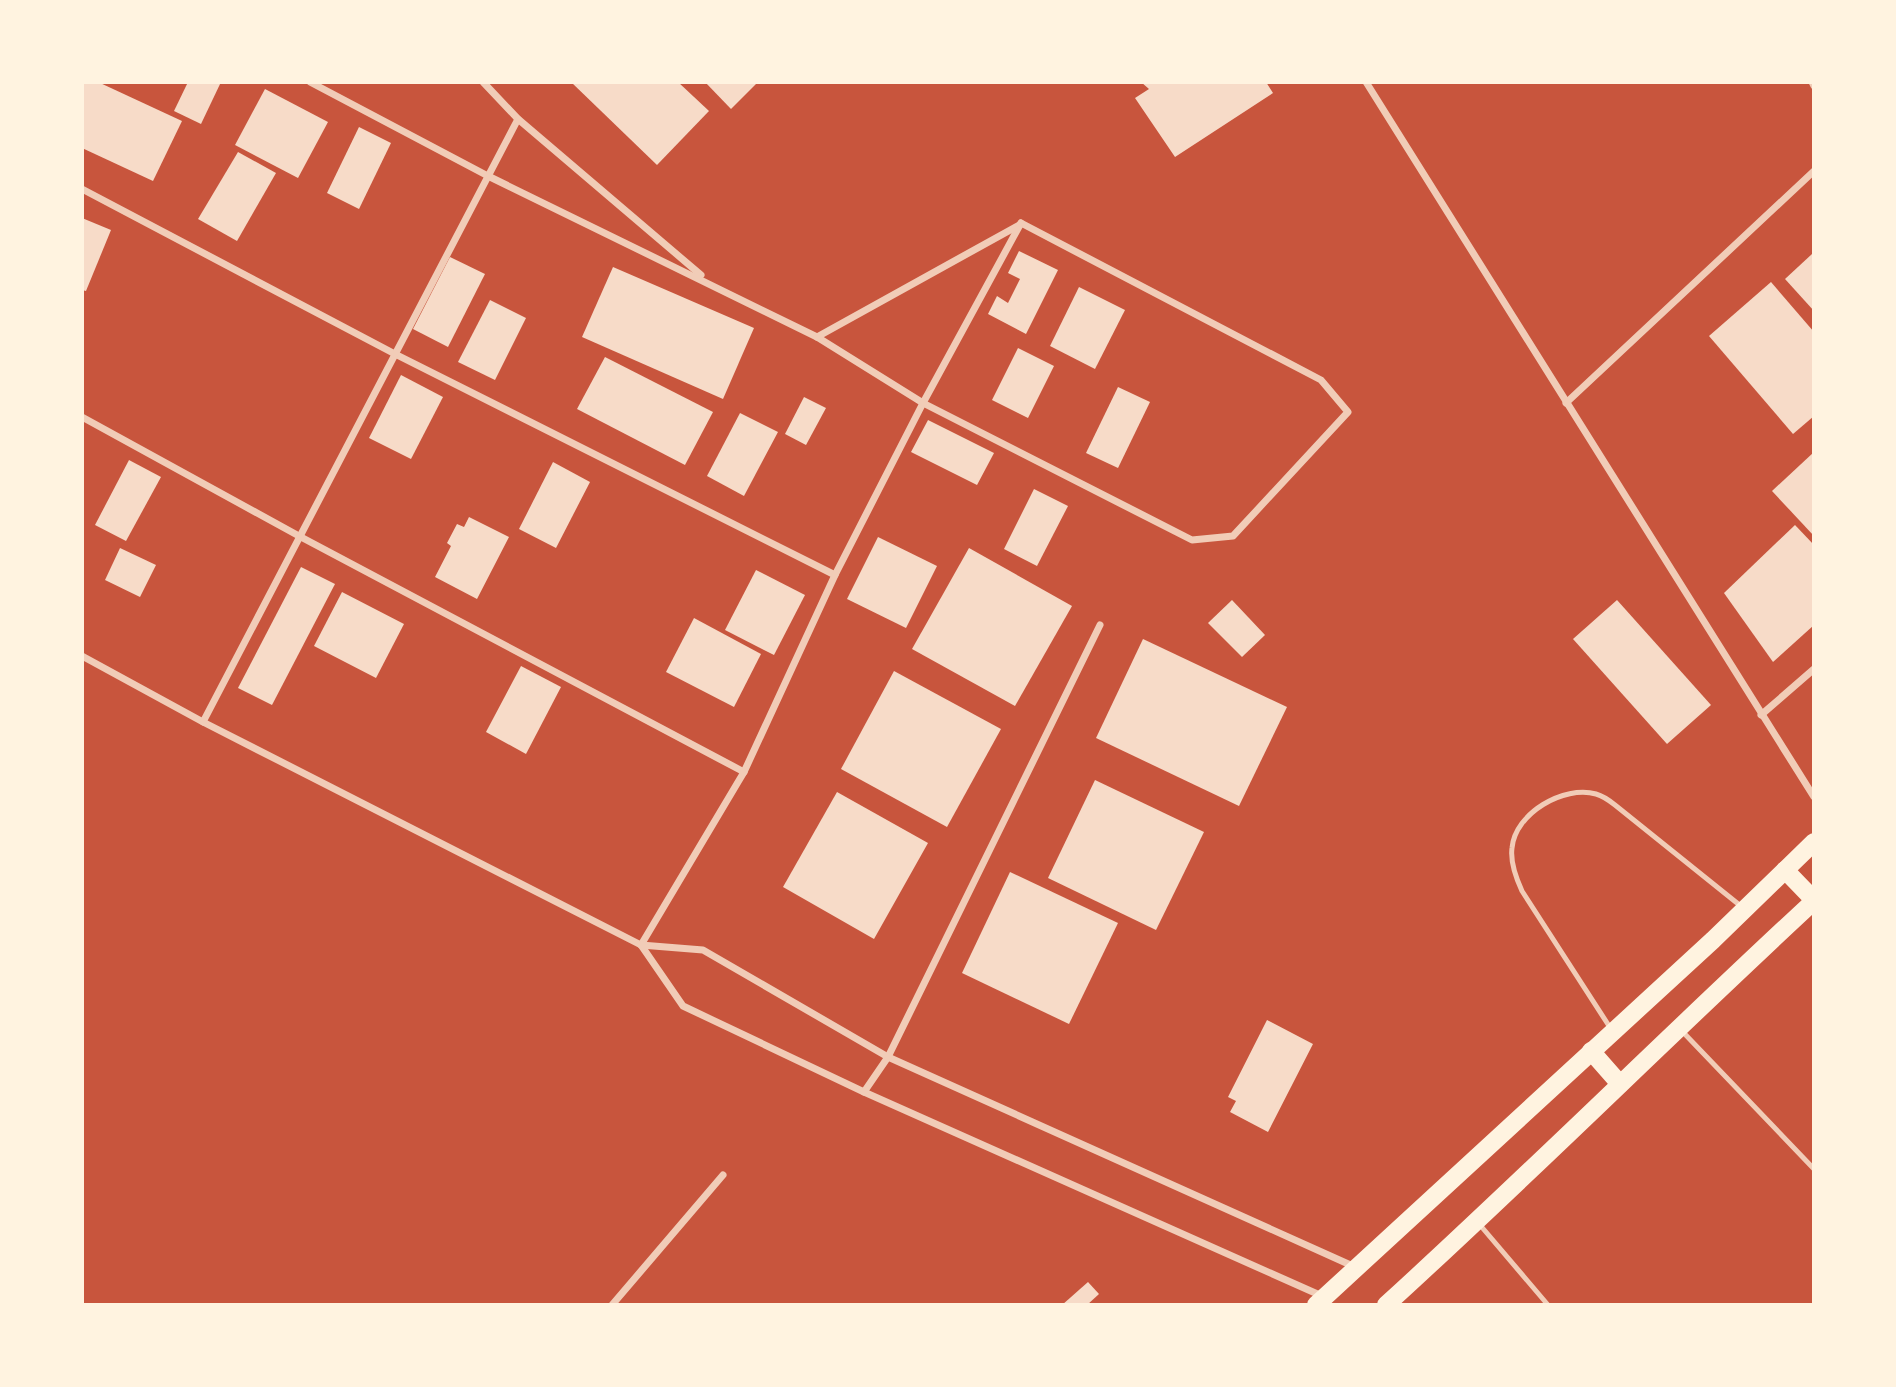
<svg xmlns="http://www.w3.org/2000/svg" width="1896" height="1387" font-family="'Public Sans',sans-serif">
<rect width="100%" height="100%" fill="#c8553d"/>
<g fill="#f7dbc8">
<path d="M82 82H98L182 121 153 181 82 148Z"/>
<path d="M188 82H221L201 124 174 111Z"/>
<path d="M571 82H678L709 111 657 165Z"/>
<path d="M705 82H758L731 109Z"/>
<path d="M1141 82H1266L1273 93 1175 157 1135 98 1149 89Z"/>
<path d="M265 89 328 122 298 178 235 145Z"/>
<path d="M359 127 391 143 359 209 327 193Z"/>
<path d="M238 152 276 173 237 241 198 219Z"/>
<path d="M82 218 111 230 86 291 82 290Z"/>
<path d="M1019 251 1058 270 1026 334 988 314 997 296 1008 303 1020 279 1008 273Z"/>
<path d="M1812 254 1814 256V311L1785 279Z"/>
<path d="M450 257 485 274 448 347 413 329Z"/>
<path d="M613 267 754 328 723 399 582 337Z"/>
<path d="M1771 282 1814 332V416L1793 434 1709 336Z"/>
<path d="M1079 287 1125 310 1095 369 1050 346Z"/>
<path d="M490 300 526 318 495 380 458 362Z"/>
<path d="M1018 348 1054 366 1028 418 992 400Z"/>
<path d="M605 357 713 412 685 465 577 409Z"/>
<path d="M401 375 443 397 411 459 369 438Z"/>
<path d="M1118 387 1150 402 1118 468 1086 453Z"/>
<path d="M804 397 826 408 806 445 785 434Z"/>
<path d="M740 413 778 432 744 496 707 476Z"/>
<path d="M928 420 994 453 977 485 911 452Z"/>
<path d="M1814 452V536L1772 491Z"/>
<path d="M129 460 161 477 126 541 95 525Z"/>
<path d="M553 462 590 482 556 548 519 529Z"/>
<path d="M1034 489 1068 506 1037 566 1004 549Z"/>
<path d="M469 517 509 537 477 599 435 577 451 546 447 543 457 524 464 527Z"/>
<path d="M1795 525 1814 545V625L1773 662 1724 593Z"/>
<path d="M878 537 937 566 906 628 847 599Z"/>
<path d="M120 548 156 565 140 597 105 580Z"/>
<path d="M969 548 1072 606 1015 706 912 649Z"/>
<path d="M301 567 335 584 272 705 238 688Z"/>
<path d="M756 570 805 595 774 655 725 630Z"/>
<path d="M342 592 404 624 376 678 314 646Z"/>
<path d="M1232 600 1265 635 1242 657 1208 623Z"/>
<path d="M1617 600 1711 705 1667 744 1573 639Z"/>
<path d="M694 618 761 654 734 707 666 672Z"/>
<path d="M1143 639 1287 707 1239 806 1096 738Z"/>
<path d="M521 666 561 687 526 754 486 732Z"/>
<path d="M894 671 1001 729 947 827 841 769Z"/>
<path d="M1095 780 1204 832 1156 930 1048 878Z"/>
<path d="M837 792 928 843 874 939 783 887Z"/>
<path d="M1010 872 1118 923 1069 1024 962 973Z"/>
<path d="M1267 1020 1313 1044 1268 1132 1230 1112 1236 1101 1228 1097Z"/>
<path d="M1088 1282 1099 1294 1087 1305H1062Z"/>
</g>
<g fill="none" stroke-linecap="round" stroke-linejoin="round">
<g stroke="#f1ccb7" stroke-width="5">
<path d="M1611 1029 1522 891C1516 878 1510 863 1512 848 1515 813 1564 785 1596 794 1603 796 1610 801 1615 805L1742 907"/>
<path d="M1680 1029 1814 1169"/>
<path d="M1480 1225 1548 1305"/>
</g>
<g stroke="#f1ccb7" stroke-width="7">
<path d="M310 82 488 176 817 337 923 403 1192 540 1233 536 1348 412 1321 380 1021 223"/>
<path d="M483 82 518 119 701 275"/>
<path d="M1366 82 1814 797"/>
<path d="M1812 82 1814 86"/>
<path d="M82 189 395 354 835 575"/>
<path d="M817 337 1021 224"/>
<path d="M1566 403 1814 171"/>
<path d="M82 417 299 536 744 772"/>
<path d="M82 656 203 722 641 945 703 950 888 1057 1355 1267"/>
<path d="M1761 715 1814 669"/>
<path d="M203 722 518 119"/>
<path d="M641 945 744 772 835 575 923 403 1021 223"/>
<path d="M641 945 683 1006 864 1092 1322 1296"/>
<path d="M864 1092 888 1057 1100 625"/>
<path d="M612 1305 723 1175"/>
</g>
<g stroke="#fff3e0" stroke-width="18">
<path d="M1785 870 1814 900"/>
<path d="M1591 1051 1620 1084"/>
<path d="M1316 1305 1713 940 1814 842"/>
<path d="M1386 1305C1531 1173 1670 1034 1814 901"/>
</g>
</g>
<rect width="1896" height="1387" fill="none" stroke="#fff3e0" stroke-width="168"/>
</svg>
